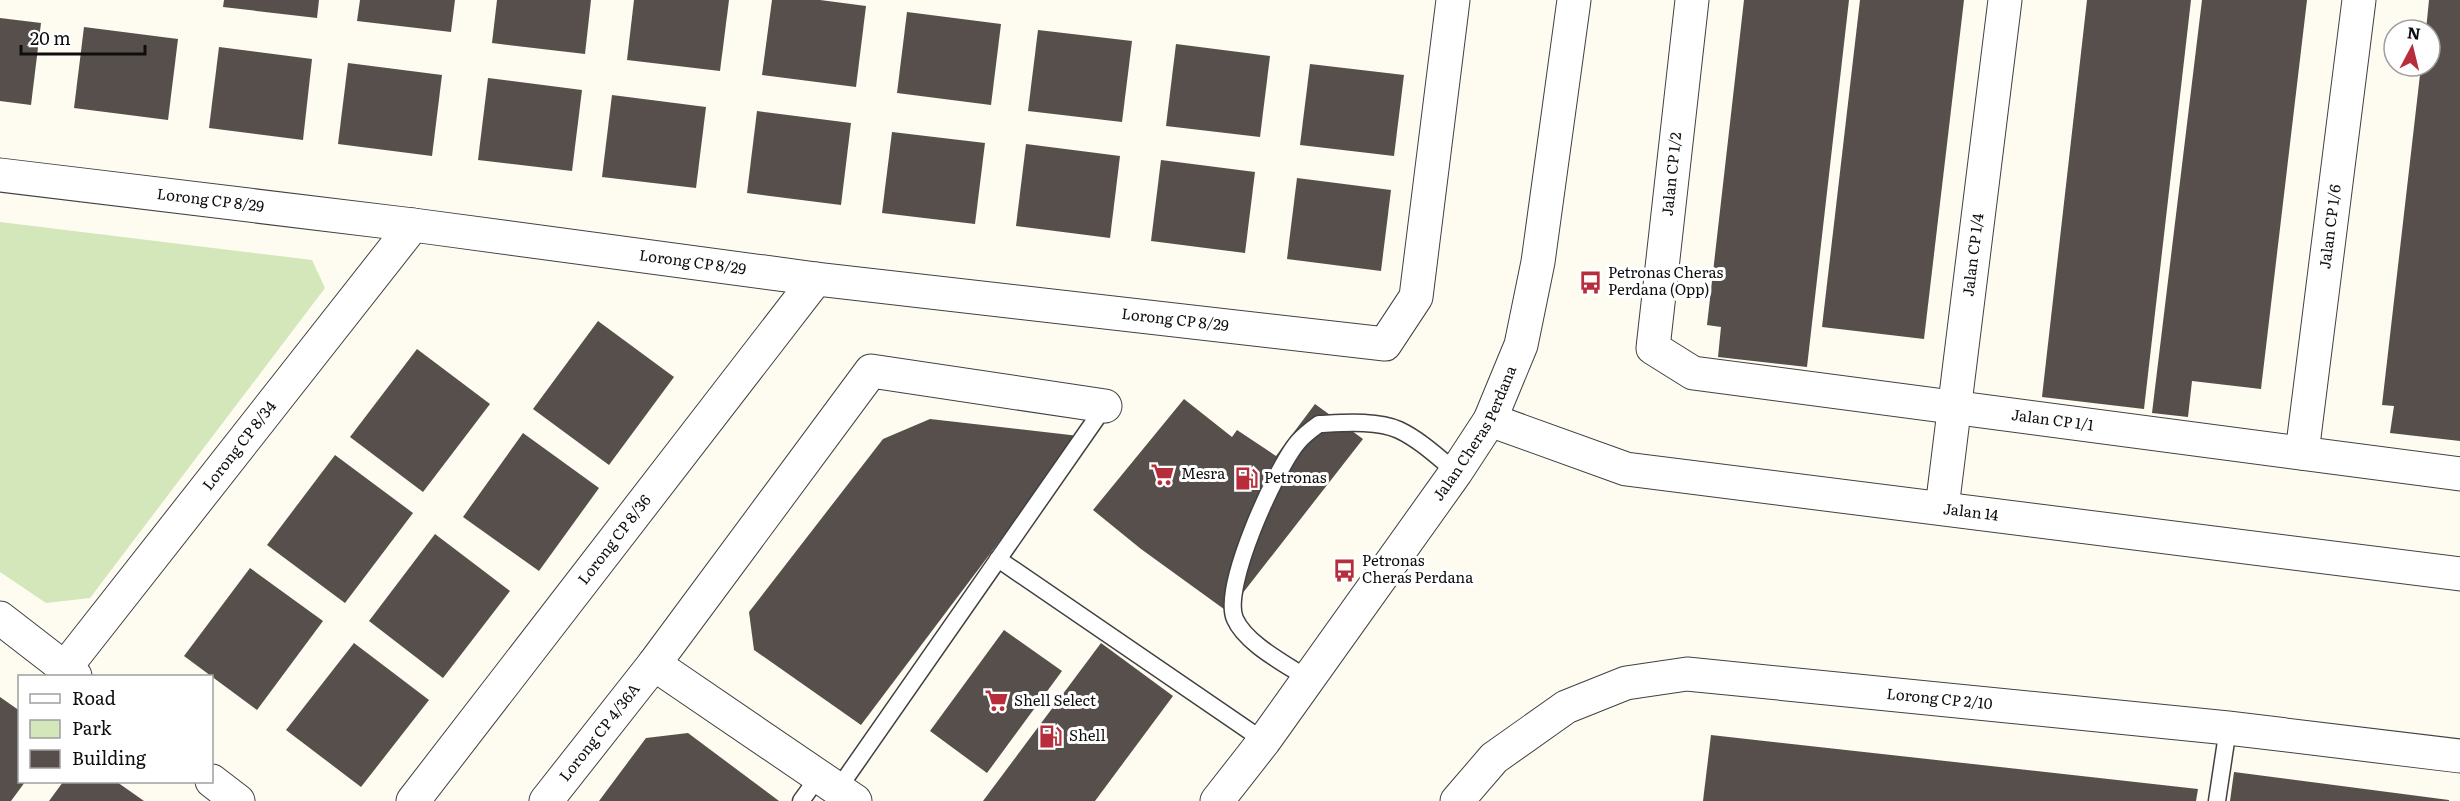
<svg xmlns="http://www.w3.org/2000/svg" width="2460" height="801" font-family="Literata,serif">
<rect width="100%" height="100%" fill="#fefbf0"/>
<path fill="#d4e7bb" d="M0 222 312 260 325 288 90 598 46 603 0 572Z"/>
<g fill="#564f4b">
<path d="M224 0H319L317 18 223 7Z"/>
<path d="M360 0H455L451 32 357 21Z"/>
<path d="M497 0H591L585 54 492 43Z"/>
<path d="M634 0H729L720 71 627 60Z"/>
<path d="M772 0H820L866 6 856 87 762 75Z"/>
<path d="M1744 0H1849L1807 367 1718 357 1721 327 1707 325Z"/>
<path d="M1860 0H1964L1924 339 1822 327Z"/>
<path d="M2087 0H2191L2144 409 2042 397Z"/>
<path d="M2202 0H2307L2261 389 2192 381 2188 417 2152 413Z"/>
<path d="M2429 0H2460V441L2390 433 2394 406 2382 405 2421 66H2430V30H2426Z"/>
<path d="M907 12 1001 24 991 105 897 93Z"/>
<path d="M0 18 41 23 31 105 0 101Z"/>
<path d="M84 27 178 39 168 120 74 108Z"/>
<path d="M1038 30 1132 41 1122 122 1028 111Z"/>
<path d="M1176 44 1270 56 1260 137 1166 126Z"/>
<path d="M219 47 312 59 303 140 209 128Z"/>
<path d="M348 63 442 75 432 156 338 144Z"/>
<path d="M1310 64 1404 75 1394 156 1300 145Z"/>
<path d="M488 78 582 90 572 171 478 160Z"/>
<path d="M612 95 706 107 696 188 602 177Z"/>
<path d="M757 111 851 123 841 205 747 193Z"/>
<path d="M892 132 985 143 975 224 882 213Z"/>
<path d="M1026 144 1120 156 1110 238 1016 226Z"/>
<path d="M1161 160 1255 172 1245 253 1151 241Z"/>
<path d="M1297 178 1391 190 1381 271 1287 259Z"/>
<path d="M598 321 674 377 609 465 533 409Z"/>
<path d="M417 349 490 404 423 492 350 437Z"/>
<path d="M1184 399 1232 437 1237 430 1276 456 1315 404 1363 439 1228 612 1141 549 1093 510Z"/>
<path d="M930 419 1079 436 861 725 754 650 749 612 883 439Z"/>
<path d="M523 433 599 488 539 571 463 517Z"/>
<path d="M335 455 413 513 345 603 267 545Z"/>
<path d="M435 534 510 591 443 678 369 621Z"/>
<path d="M250 568 323 621 257 710 184 656Z"/>
<path d="M1004 630 1062 671 987 773 930 731Z"/>
<path d="M354 643 429 700 361 787 286 730Z"/>
<path d="M1101 643 1173 696 1095 801H983Z"/>
<path d="M0 697 20 711V782H25L11 801H0Z"/>
<path d="M688 733 779 801H599L646 738Z"/>
<path d="M1711 735 2198 789 2196 801H1703Z"/>
<path d="M2234 772 2449 800V801H2230Z"/>
<path d="M63 782H117L144 801H49Z"/>
</g>
<g fill="none" stroke-linecap="round" stroke-linejoin="round">
<defs>
<g id="service">
<path d="M998 559 1264 741"/>
<path d="M1308 679C1286 664 1246 644 1235 619 1221 588 1276 468 1298 442 1304 435 1312 429 1319 424 1342 423 1377 420 1399 430 1420 440 1438 457 1456 472"/>
<path d="M838 789 1105 406"/>
<path d="M801 801 819 776"/>
<path d="M2217 801 2228 728"/>
</g>
<g id="minor">
<path id="s1" d="M1692 0 1653 348 1693 373 2460 474"/>
<path id="s2" d="M0 175 413 225 816 279 1385 344 1416 297 1453 0"/>
<path id="s3" d="M2302 453 2359 0"/>
<path id="s4" d="M1942 508 2005 0"/>
<path d="M0 618 75 676"/>
<path d="M654 664 855 801"/>
<path id="s5" d="M64 669 413 225"/>
<path d="M212 781 238 801"/>
<path id="s6" d="M413 801 816 279"/>
<path id="s7" d="M546 801 654 664 871 371 1105 406"/>
<path id="s8" d="M1457 801 1494 758 1566 707 1626 683 1687 674 2228 728 2460 756"/>
</g>
<g id="tertiary">
<path id="s9" d="M1490 420 1626 469 2460 574"/>
<path id="s10" d="M1217 801 1264 741 1456 472 1490 420 1521 345 1538 262 1574 0"/>
</g>
</defs>
<use href="#service" stroke="#414141" stroke-width="19"/>
<use href="#minor" stroke="#414141" stroke-width="35"/>
<use href="#tertiary" stroke="#414141" stroke-width="35"/>
<use href="#service" stroke="#fff" stroke-width="16"/>
<use href="#minor" stroke="#fff" stroke-width="33"/>
<use href="#tertiary" stroke="#fff" stroke-width="33"/>
</g>
<defs>
<symbol id="bus-bare" viewBox="-9 -9 18 18"><path d="M-5-6H5V4H4V6H2V4H-2V6H-4V4H-5ZM-3.5-4V0h7V-4ZM-3.5 1.2v1.5H-2V1.2ZM2 1.2v1.5H3.5V1.2Z" fill="#b72d3b" stroke="#fff" stroke-width="2.5" paint-order="stroke"/></symbol>
<symbol id="supermarket-bare" viewBox="-9 -9 18 18"><path d="M-6-5.5h2.5l.6 2H6L4.5 2H-2.5L-4.4-4H-6ZM-1.5 3.2a1.3 1.3 0 1 0 .1 0ZM3 3.2a1.3 1.3 0 1 0 .1 0Z" fill="#b72d3b" stroke="#fff" stroke-width="2.5" paint-order="stroke"/></symbol>
<symbol id="fuel-bare" viewBox="-9 -9 18 18"><path d="M-5.5-6h7V0h2V4h1.3V-2.5L3-4.5l.8-.8L6-3V5H2.5V1h-1V6h-7ZM-4.2-4.7v3.2H.2V-4.7Z" fill="#b72d3b" stroke="#fff" stroke-width="2.5" paint-order="stroke"/></symbol>
</defs>
<g fill-rule="evenodd">
<use href="#bus-bare" x="1574" y="266" width="33" height="33"/>
<use href="#supermarket-bare" x="1146" y="458" width="33" height="33"/>
<use href="#fuel-bare" x="1230" y="462" width="33" height="33"/>
<use href="#bus-bare" x="1328" y="554" width="33" height="33"/>
<use href="#supermarket-bare" x="980" y="684" width="33" height="33"/>
<use href="#fuel-bare" x="1034" y="720" width="33" height="33"/>
</g>
<g text-anchor="middle" stroke-width="6" stroke-linejoin="round" paint-order="stroke">
<g font-size="15" fill="#0e0e0e" stroke="#fff">
<text transform="translate(1672 174) rotate(-84)" y="5">Jalan CP 1/2</text>
<text dy="5" stroke="none"><textPath href="#s2" startOffset="212">Lorong CP 8/29</textPath></text>
<text dy="5" stroke="none"><textPath href="#s3" startOffset="228">Jalan CP 1/6</textPath></text>
<text dy="5" stroke="none"><textPath href="#s4" startOffset="255">Jalan CP 1/4</textPath></text>
<text dy="5" stroke="none"><textPath href="#s2" startOffset="698">Lorong CP 8/29</textPath></text>
<text dy="5" stroke="none"><textPath href="#s2" startOffset="1184">Lorong CP 8/29</textPath></text>
<text dy="5" stroke="none"><textPath href="#s1" startOffset="760">Jalan CP 1/1</textPath></text>
<text dy="5" stroke="none"><textPath href="#s10" startOffset="450">Jalan Cheras Perdana</textPath></text>
<text dy="5" stroke="none"><textPath href="#s5" startOffset="284">Lorong CP 8/34</textPath></text>
<text dy="5" stroke="none"><textPath href="#s9" startOffset="492">Jalan 14</textPath></text>
<text dy="5" stroke="none"><textPath href="#s6" startOffset="330">Lorong CP 8/36</textPath></text>
<text dy="5" stroke="none"><textPath href="#s8" startOffset="525">Lorong CP 2/10</textPath></text>
<text dy="5" stroke="none"><textPath href="#s7" startOffset="87">Lorong CP 4/36A</textPath></text>
</g>
<g font-size="15" fill="#0e0e0e" stroke="#fff" text-anchor="start">
<text x="1608" y="278">Petronas Cheras<tspan x="1608" dy="17">Perdana (Opp)</tspan></text>
<text x="1181" y="479">Mesra</text>
<text x="1264" y="483">Petronas</text>
<text x="1362" y="566">Petronas<tspan x="1362" dy="17">Cheras Perdana</tspan></text>
<text x="1014" y="706">Shell Select</text>
<text x="1069" y="741">Shell</text>
</g>
</g>
<rect x="18" y="675" width="195" height="108" fill="#ffffff" stroke="#9f9f9f" stroke-width="1.5"/>
<rect x="30" y="694" width="30" height="9" fill="#ffffff" stroke="#9f9f9f" stroke-width="1.5"/>
<text x="72" y="705" font-size="18" fill="#0e0e0e">Road</text>
<rect x="30" y="720" width="30" height="18" fill="#d4e7bb" stroke="#9f9f9f" stroke-width="1.5"/>
<text x="72" y="735" font-size="18" fill="#0e0e0e">Park</text>
<rect x="30" y="750" width="30" height="18" fill="#564f4b" stroke="#9f9f9f" stroke-width="1.5"/>
<text x="72" y="765" font-size="18" fill="#0e0e0e">Building</text>
<g transform="translate(2412 48) rotate(7)"><circle r="28" fill="#ffffff" stroke="#9f9f9f" stroke-width="1.5"/>
<path d="M0-4.5L10 22L0 15L-10 22Z" fill="#b72d3b"/>
<text y="-9" font-size="16" font-weight="bold" text-anchor="middle" fill="#0e0e0e">N</text>
</g>
<path d="M21 45v9h124v-9" fill="none" stroke="#0e0e0e" stroke-width="3"/>
<text x="30" y="45" font-size="18" fill="#0e0e0e" stroke="#ffffff" stroke-width="4.5" paint-order="stroke">20 m</text>
</svg>
